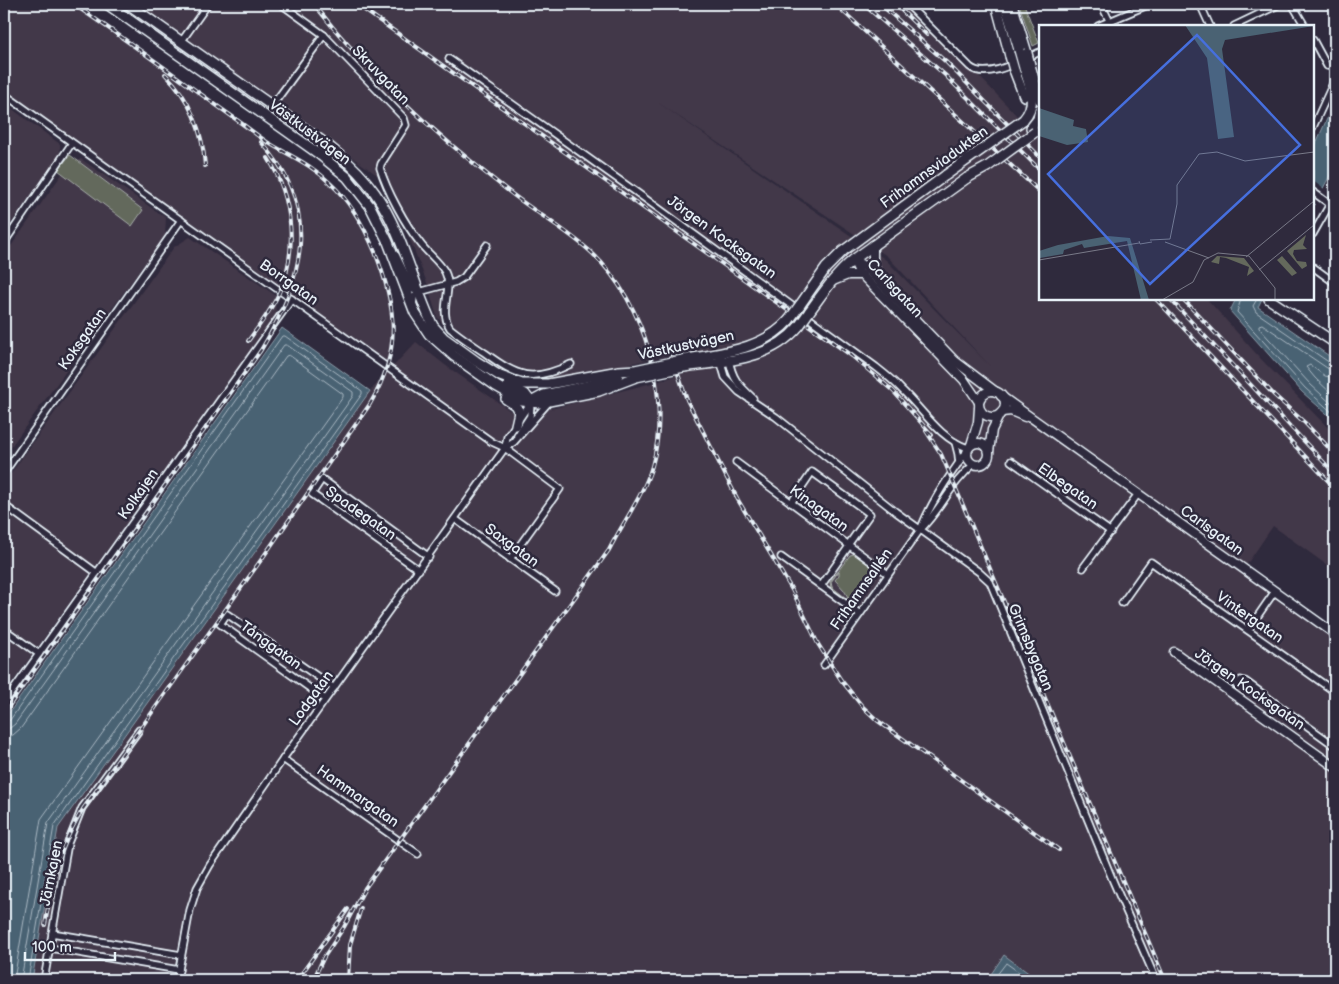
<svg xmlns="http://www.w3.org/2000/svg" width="1339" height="984" font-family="'Balsamiq Sans',sans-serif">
<rect width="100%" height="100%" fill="#2f2a3d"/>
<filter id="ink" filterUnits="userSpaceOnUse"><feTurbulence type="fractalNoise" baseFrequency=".02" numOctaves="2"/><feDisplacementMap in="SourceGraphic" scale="10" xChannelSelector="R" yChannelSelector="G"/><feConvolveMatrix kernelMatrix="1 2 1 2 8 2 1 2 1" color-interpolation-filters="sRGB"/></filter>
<g filter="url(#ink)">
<g fill="#423748" fill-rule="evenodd">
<path d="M4 4H73L257 134 309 165 330 182 350 204 358 217 371 243 387 285 393 319 392 339 387 366 4 94Z"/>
<path d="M138 4H903L970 70 978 75 1040 140V299H1207L1261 359 1335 435V571L1273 526 1245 567 1335 632V980H1038L1004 955 987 980H32L58 828 370 391 416 342 445 365 512 412 554 408 656 382 719 362 689 351 549 381 519 382 490 363 451 332 437 317 427 283 394 199 377 175ZM657 102 887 256 990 366 886 260Z"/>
<path d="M4 103 60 144V154L4 233Z"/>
<path d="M81 159 166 218 165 236 4 456V256L69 164Z"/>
<path d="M190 237 275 295 276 315 4 694V483L174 247Z"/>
</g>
<g fill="#64695c" stroke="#a6adaa" fill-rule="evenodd">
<path d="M1019 4H1024L1039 43 1033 46Z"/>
<path d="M70 155 143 210 132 226 58 170Z"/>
<path d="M854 554 876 570 877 574 857 603 851 602 831 588 830 582 850 555ZM839 571V575L835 580 844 590 850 601 832 587 831 582Z"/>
</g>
<g fill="#4a6273" stroke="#899ba8">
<path d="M1335 101V166L1313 207V150Z"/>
<path d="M1236 299H1262L1258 307 1335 360V421L1302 392 1230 311Z"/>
<path d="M282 328 370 391 58 828 32 980H4V720Z"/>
<path d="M1004 955 1038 980H987Z"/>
</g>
<path fill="#2f2a3d" d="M1313 181 1324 189 1316 205 1313 202Z"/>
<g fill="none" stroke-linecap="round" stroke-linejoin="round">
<g stroke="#a9b8c3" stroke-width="1">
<path d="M1241 299 1237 312 1305 388 1335 415"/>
<path d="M1257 299 1253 306 1256 312 1330 363 1335 364"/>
<path d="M1335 370 1327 368 1262 324 1259 325V328L1310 384 1335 407"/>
<path d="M1335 378 1325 376 1310 365 1306 367 1315 378 1335 397"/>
<path d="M4 723 10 720 282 336H285L362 391V394L54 826 28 980"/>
<path d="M4 729 10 728 15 724 284 345H287L353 392V396L48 823 21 980"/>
<path d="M4 737 13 735 21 728 286 356 289 355 343 394V397L41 819 14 980"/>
<path d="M993 980 1006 963 1030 980"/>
</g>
<path stroke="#4b4859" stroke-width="9" stroke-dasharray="9 4.5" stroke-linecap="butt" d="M1024 96 1031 113 1040 126"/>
<defs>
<g id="minor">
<path d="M281 4 324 35 404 118 406 125 381 164 380 168C387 191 405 224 420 243 427 253 439 261 445 272 454 290 438 309 450 328 461 337 473 345 485 353 518 377 532 383 571 364"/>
<path d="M907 4 970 67C987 81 1023 59 1040 52"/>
<path d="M1101 4 1112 26"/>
<path d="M1200 4 1210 26"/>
<path d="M1292 4 1305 26"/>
<path d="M1098 26 1150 4"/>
<path d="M1234 26 1280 4"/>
<path d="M1313 40 1327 66"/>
<path d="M181 42 208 4"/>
<path d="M449 59 636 192 876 367C885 374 894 381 902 390 923 410 940 439 968 448"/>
<path d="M4 94 492 442 505 448 560 489 510 559"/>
<path d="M272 106 324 35"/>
<path d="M1313 127 1335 79"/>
<path d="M1313 192 1335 208"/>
<path d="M1313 234 1335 195"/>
<path d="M4 243 72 143"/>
<path d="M396 255 413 290 419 292 414 297 413 305"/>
<path d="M1313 267 1335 283"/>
<path d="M419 292 456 282 464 277 487 245"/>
<path d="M729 359C732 379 739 385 753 398"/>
<path d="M720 360 725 377 739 392 776 417 896 512 979 572 990 582 1113 881 1156 980"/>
<path d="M517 436 530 416 531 402"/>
<path d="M955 442 958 454 959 463"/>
<path d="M505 448 514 442 549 402"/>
<path d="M1011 461 1111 532"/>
<path d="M736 462 888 574"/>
<path d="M4 473 181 220"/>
<path d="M791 503 812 472 870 514 848 545"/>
<path d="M4 505 97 573"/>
<path d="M455 519 555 591"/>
<path d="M921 528C932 500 950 475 967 451"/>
<path d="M781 557 860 614"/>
<path d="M1083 568 1138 494"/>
<path d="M419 570 312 494 322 479 429 557"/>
<path d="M821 586 849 546"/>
<path d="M1122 603 1151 562 1335 692"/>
<path d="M4 629 39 654"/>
<path d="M1248 630 1275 591"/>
<path d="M824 665 920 530C941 510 951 483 974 464"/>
<path d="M1236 685 1241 680 1245 681 1335 746"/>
<path d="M325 699 220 624 227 614 334 688"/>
<path d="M4 703 292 299"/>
<path d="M283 759 418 854"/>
<path d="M52 933 181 955"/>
<path d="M50 948 179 970"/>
<path d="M44 980 68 843 82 808 139 730"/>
<path d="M177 980 190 910 197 888 210 865 283 759 505 448 507 437 531 402"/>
</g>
<g id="tertiary">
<path d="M873 245V264L879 276"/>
<path d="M853 260 864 266 955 361 996 392"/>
<path d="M853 260 859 272 964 380 979 402"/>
<path d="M833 281 848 275H862"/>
<circle cx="992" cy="404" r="13"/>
<path d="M1001 396 1335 634"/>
<path d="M1002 412 1011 411 1025 417"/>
<circle cx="978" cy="454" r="11"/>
<path d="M971 445 978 422 979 408"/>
<path d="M989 452 992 430 1000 414"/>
<path d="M1174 652 1335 767"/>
</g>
<g id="secondary">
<path d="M107 4 319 154 347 177 370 206 388 242 415 313 429 334 454 356 496 386 522 401 539 403 599 391 636 377"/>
<path d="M128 4C176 38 223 71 271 105 308 131 349 156 375 193 403 233 412 282 433 326L444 338 476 361 500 376 522 384H548L619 371 635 370"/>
<path d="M996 4 1010 56"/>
<path d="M1005 4 1019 50"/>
<path d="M1012 4 1027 53"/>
<path d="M1030 65 1040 100"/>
<path d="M1014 70 1024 96"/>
<path d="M1023 120C1038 104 1030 86 1024 68"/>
<path d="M1031 128 1038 119 1040 109"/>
<path d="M1269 299 1335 343"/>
<path d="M800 305 826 268 843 251 946 175"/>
<path d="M809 312C823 293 835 275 853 260L967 178"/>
<path d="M682 360C720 353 763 350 789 320"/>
<path d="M684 367C725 361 770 361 799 326"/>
<path d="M508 385 525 394 531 402"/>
<path d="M506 399 515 405 519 412 516 425"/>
<path d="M531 402 544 395 591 385 618 375"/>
</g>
</defs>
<use href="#minor" stroke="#e8f1f8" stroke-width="9"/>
<use href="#tertiary" stroke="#e8f1f8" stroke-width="11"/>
<use href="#secondary" stroke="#e8f1f8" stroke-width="12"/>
<use href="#minor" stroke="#2f2a3d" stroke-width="5.5"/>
<use href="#tertiary" stroke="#2f2a3d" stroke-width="8"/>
<use href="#secondary" stroke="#2f2a3d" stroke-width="9"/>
<defs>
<g id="rail">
<path d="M356 4 852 356 893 391 932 435"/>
<path d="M835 4 1040 192"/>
<path d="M863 4 945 75 1040 170"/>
<path d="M880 4 946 62 1040 157"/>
<path d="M895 4 927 35"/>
<path d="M165 74C190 98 203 132 205 166"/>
<path d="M1156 299 1335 488"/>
<path d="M1170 299 1335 474"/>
<path d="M1183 299 1274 395 1305 423 1335 454"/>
<path d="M248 341C259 326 270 312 278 295 299 252 293 198 268 158"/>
<path d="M668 345 687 400 738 500 792 590 818 644 841 680 862 706 878 721 1059 850"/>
<path d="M926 431 941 454 954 484 1165 980"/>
<path d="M4 713 261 350C303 280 323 209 261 142"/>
<path d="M51 891C57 861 67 834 83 809L261 560 370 404C402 350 397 308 375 252 364 226 351 202 330 183 311 164 290 156 267 142 255 134 243 124 230 115 178 78 126 39 73 4"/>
<path d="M45 925 52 884"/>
<path d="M297 980 348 909"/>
<path d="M313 980 324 957 344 927 365 888 609 550C623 522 643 496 652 466 672 396 645 303 592 253 566 229 534 212 507 190 436 135 369 75 314 4"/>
<path d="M348 980 350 945 361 908"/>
</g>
</defs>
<use href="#rail" stroke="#e8f1f8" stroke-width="4"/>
<use href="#rail" stroke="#2f2a3d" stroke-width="2" stroke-dasharray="5.5" stroke-linecap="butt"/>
<defs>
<g id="secondary-bridge">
<path d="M1019 50 1024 68"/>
<path d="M1027 53 1030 65"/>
<path d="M1010 56 1014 70"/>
<path d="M946 175 1023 120"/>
<path d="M967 178 987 167 1035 132"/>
<path d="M789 320 800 305"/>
<path d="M799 326 809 312"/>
<path d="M635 370 682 360"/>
<path d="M636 377 684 367"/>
</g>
</defs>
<use href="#secondary-bridge" stroke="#e8f1f8" stroke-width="12" stroke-linecap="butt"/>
<use href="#secondary-bridge" stroke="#2f2a3d" stroke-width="9"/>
</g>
</g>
<g text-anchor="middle" stroke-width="5" stroke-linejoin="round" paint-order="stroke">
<g font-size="15" fill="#e8f1f8" stroke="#2f2a3d">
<text transform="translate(381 75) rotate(46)" y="5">Skruvgatan</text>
<text transform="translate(310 132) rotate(37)" y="5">Västkustvägen</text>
<text transform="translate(934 167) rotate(-36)" y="5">Frihamnsviadukten</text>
<text transform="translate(722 237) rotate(36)" y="5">Jörgen Kocksgatan</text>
<text transform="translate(289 282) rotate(35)" y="5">Borrgatan</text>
<text transform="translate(895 288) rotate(47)" y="5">Carlsgatan</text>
<text transform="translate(82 339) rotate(-55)" y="5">Koksgatan</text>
<text transform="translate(686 345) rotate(-12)" y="5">Västkustvägen</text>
<text transform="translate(1068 486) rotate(35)" y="5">Elbegatan</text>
<text transform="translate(138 494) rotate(-55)" y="5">Kolkajen</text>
<text transform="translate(819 508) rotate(36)" y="5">Kinagatan</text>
<text transform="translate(361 513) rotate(35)" y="5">Spadegatan</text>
<text transform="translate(1212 530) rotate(36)" y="5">Carlsgatan</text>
<text transform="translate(512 545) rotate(36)" y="5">Saxgatan</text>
<text transform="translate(861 589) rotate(-55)" y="5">Frihamnsallén</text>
<text transform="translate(1250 617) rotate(35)" y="5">Vintergatan</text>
<text transform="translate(271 645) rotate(36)" y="5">Tånggatan</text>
<text transform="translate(1031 647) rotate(67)" y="5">Grimsbygatan</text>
<text transform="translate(1250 689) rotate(35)" y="5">Jörgen Kocksgatan</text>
<text transform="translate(311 698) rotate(-54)" y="5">Lodgatan</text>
<text transform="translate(358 796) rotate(35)" y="5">Hammargatan</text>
<text transform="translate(51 873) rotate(-79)" y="5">Järnkajen</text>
</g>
</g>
<g transform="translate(1039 25)">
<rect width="275" height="275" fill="#2f2a3d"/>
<path d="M267 210 264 220 268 224 255 225 254 229 258 236 267 237 268 241 263 244 248 226ZM178 231 205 233 215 246 208 251 210 242 187 233 181 232 180 239 172 237ZM243 231 258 248 253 251 238 235Z" fill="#64695c"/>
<path d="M146 0H275V1L186 15 183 24 195 112 179 114 168 33ZM0 83 35 95 34 101 47 104 49 117 28 120 0 111ZM69 211 91 213 110 275H102L88 216 45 223 43 219 25 225 24 229 1 233 0 230V226L19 220Z" fill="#4a6273"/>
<path fill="none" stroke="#797a88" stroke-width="1" d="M111 215 131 214 138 179V160L160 129 178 127 206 136 275 127M100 216 101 219 113 217M126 217 170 233M207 232 275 176M0 235 100 218M220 245 275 200M123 275 154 257 165 235 179 228 210 231 236 263V275"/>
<path fill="#466fde" fill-opacity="0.15" stroke="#466fde" stroke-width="2.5" d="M158 10 261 120 111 259 9 149Z"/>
<rect width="275" height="275" fill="none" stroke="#e8f1f8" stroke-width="2.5"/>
</g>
<rect width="1339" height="984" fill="none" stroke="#2f2a3d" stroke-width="20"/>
<rect x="10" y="10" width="1319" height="964" fill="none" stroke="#e8f1f8" stroke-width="2" filter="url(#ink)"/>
<path d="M25 952v8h90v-8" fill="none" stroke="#e8f1f8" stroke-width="2.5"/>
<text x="32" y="952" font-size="15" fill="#e8f1f8" stroke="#2f2a3d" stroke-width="4" paint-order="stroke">100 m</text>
</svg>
